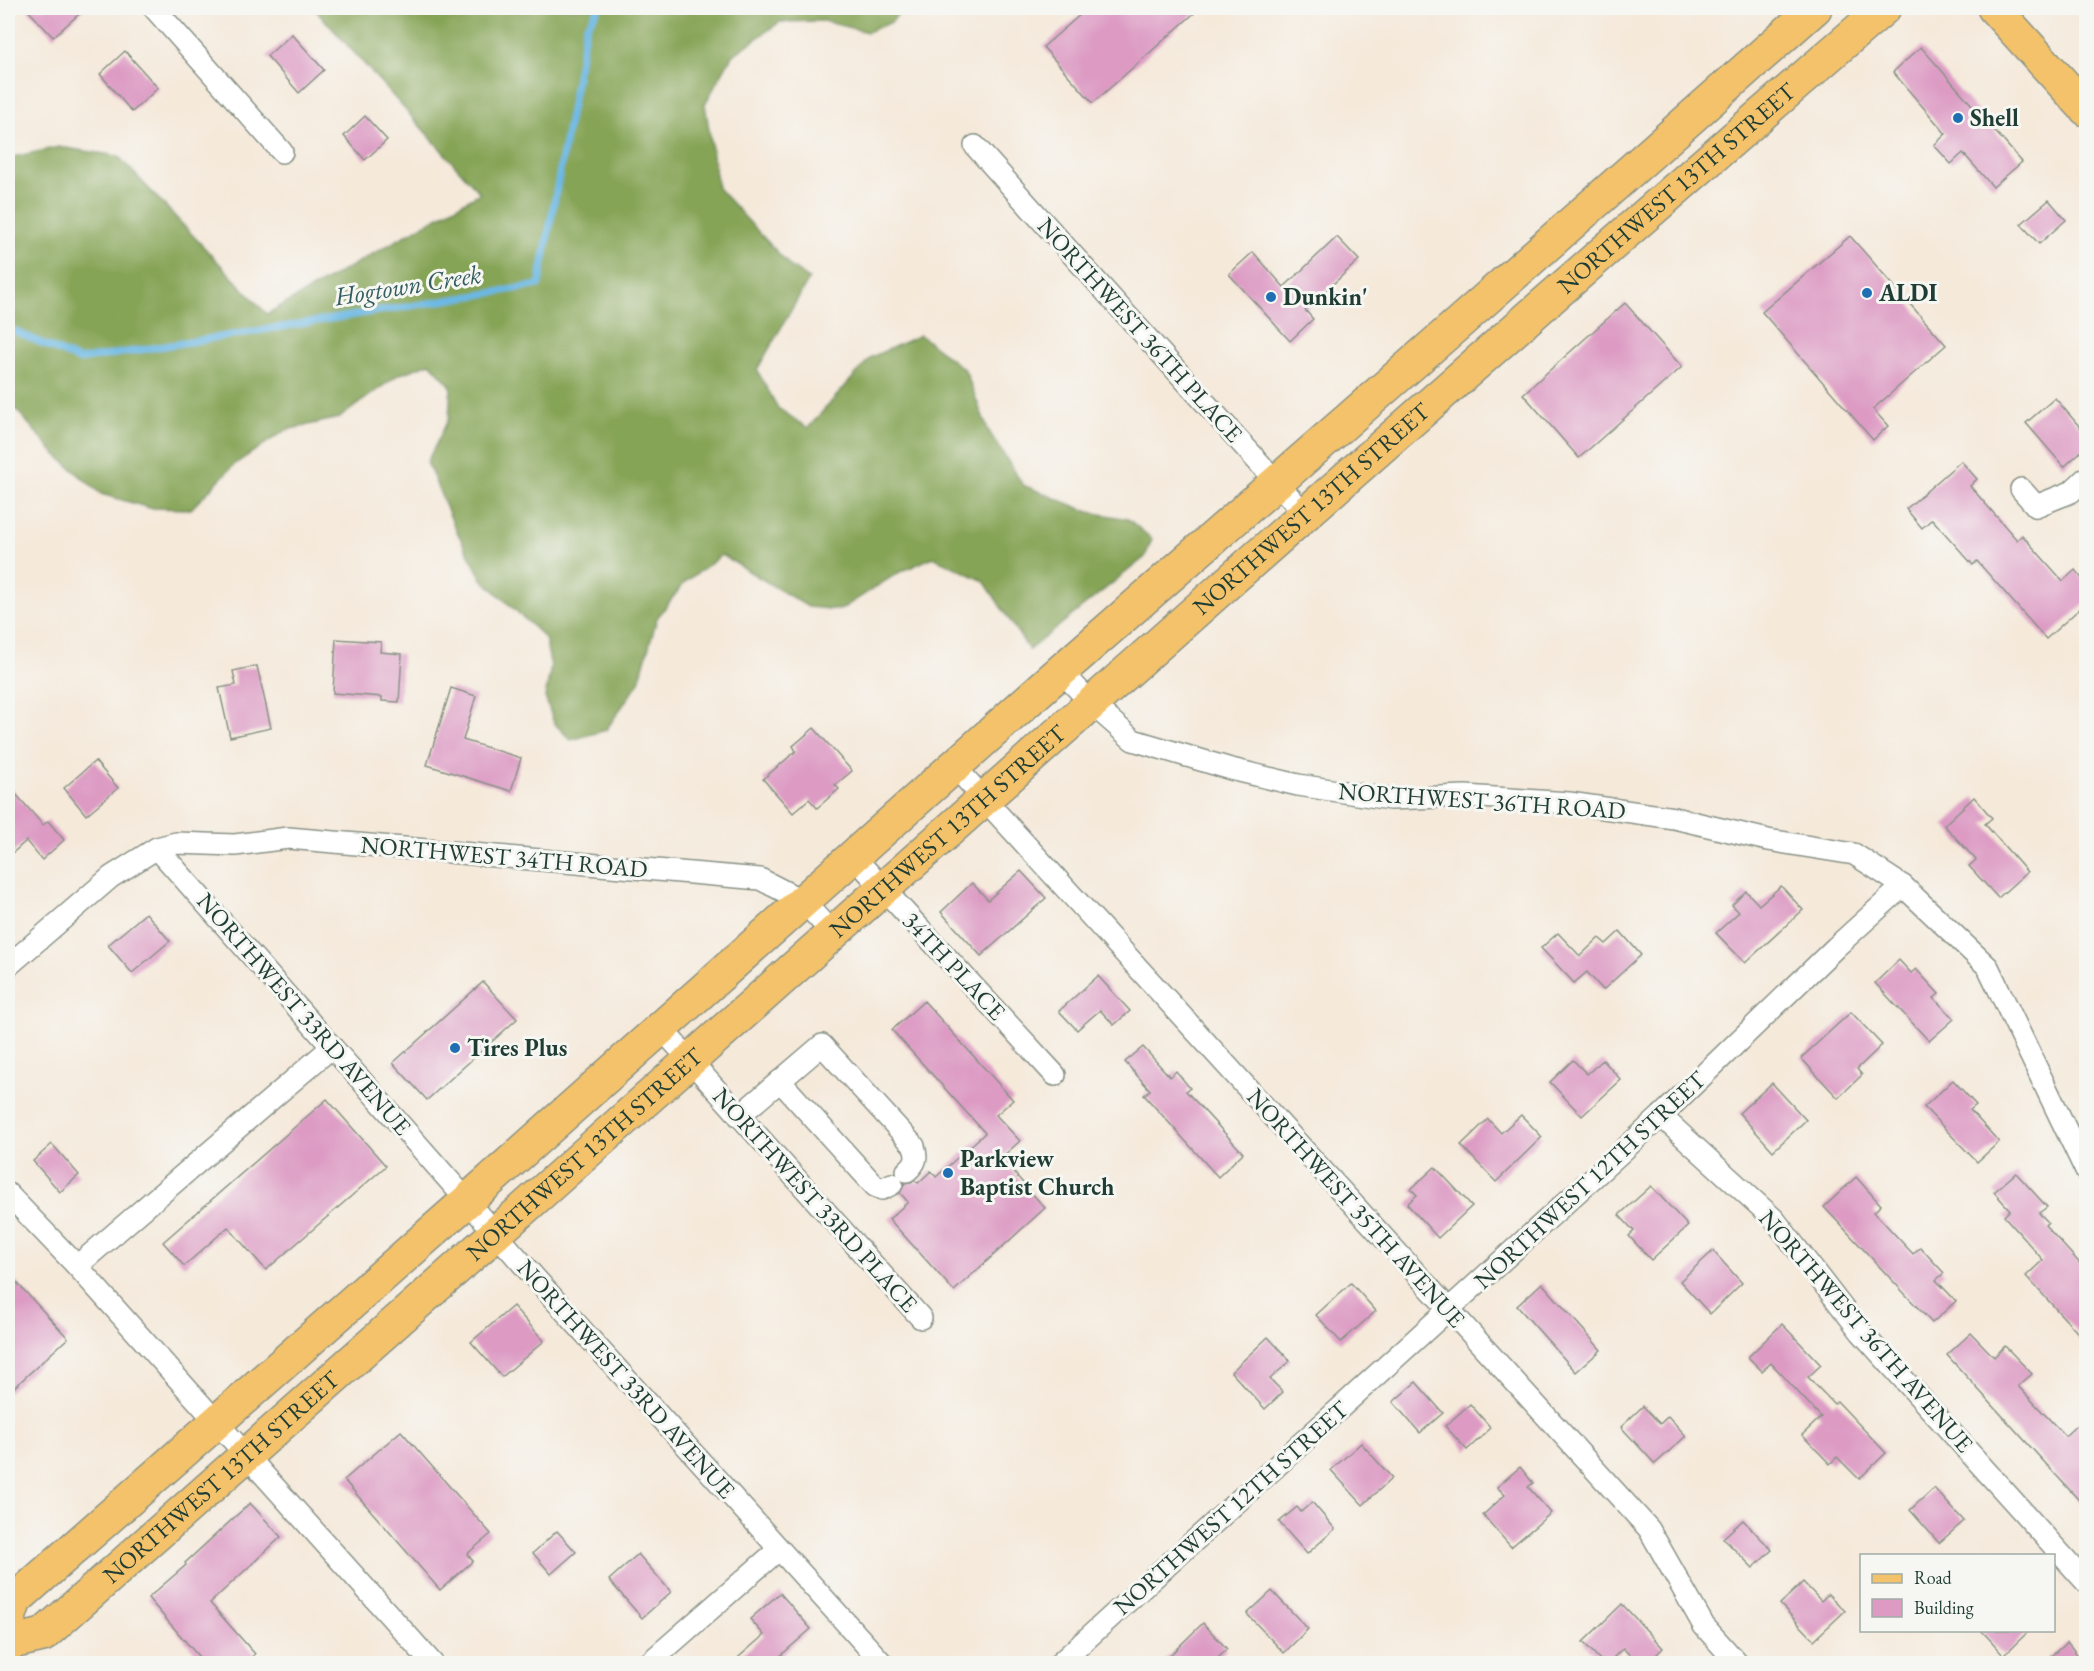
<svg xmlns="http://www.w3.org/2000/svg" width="2094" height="1671" font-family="'EB Garamond',serif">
<rect width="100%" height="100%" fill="#f6f6f2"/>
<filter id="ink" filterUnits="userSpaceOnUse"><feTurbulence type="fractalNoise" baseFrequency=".0167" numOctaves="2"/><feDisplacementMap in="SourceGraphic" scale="12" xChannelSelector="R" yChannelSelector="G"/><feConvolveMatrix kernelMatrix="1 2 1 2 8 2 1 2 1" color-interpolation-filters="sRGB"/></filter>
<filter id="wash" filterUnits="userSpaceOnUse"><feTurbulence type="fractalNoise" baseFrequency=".008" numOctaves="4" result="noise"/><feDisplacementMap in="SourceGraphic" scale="24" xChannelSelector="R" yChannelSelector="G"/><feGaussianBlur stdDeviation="1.35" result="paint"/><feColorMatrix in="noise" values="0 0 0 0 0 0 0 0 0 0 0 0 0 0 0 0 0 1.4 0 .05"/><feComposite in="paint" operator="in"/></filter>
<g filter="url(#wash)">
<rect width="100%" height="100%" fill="#f5e9da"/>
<path fill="#86a456" stroke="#527045" stroke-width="1.5" d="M314 8H902L892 22 867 32 823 21 780 22 732 56 705 104 718 188 790 266 809 279 757 370 778 408 808 428 871 357 920 335 965 370 988 430 1023 485 1089 512 1128 519 1152 539 1145 557 1029 650 984 581 933 557 896 574 840 610 808 607 722 555 684 583 657 618 639 682 606 730 571 740 554 723 545 697 551 667 545 638 482 579 455 528 427 462 449 418 451 386 430 363 398 375 339 418 286 430 235 464 191 509 150 508 101 494 53 452 8 400V158L59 147 118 156 267 314 480 193Z"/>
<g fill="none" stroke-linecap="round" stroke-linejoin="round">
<path stroke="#6ab8e4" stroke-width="7" d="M8 328 79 360 539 285 586 27 599 8"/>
</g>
<g id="blocks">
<g fill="#dd9bc4">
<path d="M26 8H86L53 37Z"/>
<path d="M1088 8H1200L1093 103 1043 47Z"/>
<path d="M292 34 324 70 299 93 267 56Z"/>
<path d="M1921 47 2022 162 1993 187 1963 153 1951 164 1934 145 1946 134 1893 72Z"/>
<path d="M125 51 158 88 132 112 100 74Z"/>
<path d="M365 116 387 140 365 160 344 136Z"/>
<path d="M2049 200 2066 220 2039 244 2021 224Z"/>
<path d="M1850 236 1946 345 1873 409 1888 426 1873 440 1762 312Z"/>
<path d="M1337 237 1359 260 1305 310 1313 319 1290 341 1229 274 1253 252 1284 287Z"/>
<path d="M1625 303 1682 367 1579 458 1523 394Z"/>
<path d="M2055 398 2086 434V447L2064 467 2026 423Z"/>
<path d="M1961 461 1977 479 1970 486 2017 540 2022 535 2063 581 2075 570 2086 583V603L2046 639 1977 561 1973 565 1932 519 1922 528 1906 509Z"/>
<path d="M336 639 381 642 380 652 402 654 399 702 382 701V697L333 693Z"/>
<path d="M257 666 271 728 230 737 219 688 236 685 233 671Z"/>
<path d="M451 688 476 696 463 740 521 758 511 791 427 765Z"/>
<path d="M814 728 852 771 835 785 839 789 817 808 809 799 793 813 763 779 796 751 793 746Z"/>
<path d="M95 761 118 788 86 815 64 788Z"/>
<path d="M8 785 43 825 48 821 64 840 42 860 26 841 8 857Z"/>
<path d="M1974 797 1992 818 1985 824 2027 872 1998 898 1969 866 1976 860 1944 825Z"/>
<path d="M1021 871 1046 898 981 956 941 912 972 883 988 900Z"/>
<path d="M1781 886 1803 910 1745 963 1716 933 1739 912 1732 905 1746 891 1759 905Z"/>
<path d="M146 913 170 941 132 973 108 945Z"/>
<path d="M1620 931 1641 955 1603 990 1587 972 1574 983 1541 948 1558 933 1580 956 1599 938 1606 944Z"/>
<path d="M1899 960 1911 973 1916 969 1939 994 1934 998 1954 1019 1929 1041 1875 983Z"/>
<path d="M1098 976 1130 1011 1114 1025 1100 1010 1077 1030 1059 1011Z"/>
<path d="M483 982 517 1019 427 1100 393 1063Z"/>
<path d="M924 1001 1013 1100 996 1115 1020 1141 1001 1158 1045 1208 954 1291 889 1219 908 1202 900 1193 905 1183 915 1181 918 1183 931 1171 936 1177 985 1133 892 1030Z"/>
<path d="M1851 1012 1882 1045 1857 1069 1862 1075 1838 1098 1801 1058Z"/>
<path d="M1143 1047 1170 1077 1176 1071 1190 1088 1186 1091 1243 1153 1218 1177 1144 1095 1150 1090 1125 1062Z"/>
<path d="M1573 1060 1587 1074 1603 1060 1621 1080 1582 1116 1550 1082Z"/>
<path d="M1953 1080 1976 1105 1970 1110 1999 1142 1977 1162 1924 1107Z"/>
<path d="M1772 1083 1806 1120 1773 1151 1739 1113Z"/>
<path d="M327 1099 386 1166 266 1270 228 1227 184 1266 163 1242Z"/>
<path d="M1521 1115 1542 1137 1496 1182 1461 1145 1488 1119 1501 1133Z"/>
<path d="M52 1144 79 1175 60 1192 33 1161Z"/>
<path d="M1435 1167 1472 1206 1438 1238 1407 1204 1417 1195 1411 1189Z"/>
<path d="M2016 1173 2047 1207 2039 1213 2048 1222 2045 1225 2086 1270V1342L2026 1276 2043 1260 2004 1216 2010 1210 1994 1192Z"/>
<path d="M1856 1177 1881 1205 1874 1212 1913 1254 1920 1247 1944 1273 1936 1280 1956 1301 1932 1323 1824 1207Z"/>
<path d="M1651 1186 1688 1226 1651 1260 1629 1236 1634 1231 1619 1215Z"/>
<path d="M1713 1251 1742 1283 1710 1314 1680 1281Z"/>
<path d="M8 1273 68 1338 8 1393Z"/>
<path d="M1351 1283 1376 1311 1341 1342 1316 1315Z"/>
<path d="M1542 1283 1601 1350 1576 1372 1517 1306Z"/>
<path d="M513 1306 544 1341 502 1377 471 1342Z"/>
<path d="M1782 1324 1821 1365 1808 1377 1834 1404 1837 1401 1886 1453 1859 1479 1837 1457 1830 1464 1802 1435 1821 1417 1771 1363 1762 1371 1748 1357Z"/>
<path d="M1971 1333 1994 1357 2005 1346 2032 1374 2018 1386 2065 1436 2079 1423 2086 1431V1508L1947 1355Z"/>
<path d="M1268 1337 1290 1361 1270 1379 1283 1392 1265 1409 1231 1372Z"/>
<path d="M1416 1382 1443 1413 1420 1433 1393 1402Z"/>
<path d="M1470 1404 1491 1428 1467 1450 1445 1426Z"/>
<path d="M1643 1406 1660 1424 1668 1416 1686 1436 1655 1464 1621 1427Z"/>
<path d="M401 1431 491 1534 467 1554 473 1561 440 1590 344 1480Z"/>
<path d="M1361 1443 1392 1478 1363 1505 1331 1470Z"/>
<path d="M1520 1467 1533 1483 1528 1487 1551 1513 1511 1547 1483 1515 1505 1495 1497 1487Z"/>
<path d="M1934 1488 1964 1521 1939 1543 1910 1510Z"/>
<path d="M1312 1502 1335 1529 1307 1554 1279 1522 1297 1507 1301 1512Z"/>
<path d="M250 1503 281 1537 210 1603 255 1654 244 1664H205L148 1598 186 1565 185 1563Z"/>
<path d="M1743 1520 1772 1550 1753 1568 1723 1538Z"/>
<path d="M557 1531 576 1552 551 1574 533 1553Z"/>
<path d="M638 1554 671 1592 642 1618 609 1580Z"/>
<path d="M1803 1582 1821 1601 1828 1594 1845 1611 1814 1640 1780 1604Z"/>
<path d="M1272 1591 1308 1629 1284 1653 1247 1614Z"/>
<path d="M780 1593 811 1629 771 1664H731L764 1635 750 1619Z"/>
<path d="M1622 1604 1663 1648 1647 1664H1638L1623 1648 1607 1664H1604L1583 1642Z"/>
<path d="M1203 1623 1227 1649 1212 1664H1161Z"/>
<path d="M1981 1630H2030L2004 1655Z"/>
<path d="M2067 1642 2085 1664H2042Z"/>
</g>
</g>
</g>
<g filter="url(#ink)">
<use href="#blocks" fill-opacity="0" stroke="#8a9387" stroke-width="1.5"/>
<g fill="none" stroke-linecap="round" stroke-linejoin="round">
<defs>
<g id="minor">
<path d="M154 8 282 152"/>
<path d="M975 146 1305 514"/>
<path d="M2021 489 2036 506 2071 492 2086 478"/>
<path d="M1061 671 1092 704 1133 740 1231 769 1298 785 1390 799 1465 796 1569 803 1674 818 1768 840 1854 854 1903 886 1988 967 2086 1171"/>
<path d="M955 767 1649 1529 1704 1626 1738 1664"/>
<path d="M157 848 535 1278 883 1664"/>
<path d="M854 857 1055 1075"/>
<path d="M8 966 111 877 157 848 176 843 235 845 288 838 760 879 803 901 833 934"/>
<path d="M661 1028 921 1318"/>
<path d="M780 1081 875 1186 882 1189 892 1184"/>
<path d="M739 1116 822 1045 914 1146C918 1158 916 1163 907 1171"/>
<path d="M1661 1116 1774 1219 1861 1332 2086 1582"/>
<path d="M8 1194 77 1266 433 1664"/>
<path d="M77 1266 332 1047"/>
<path d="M648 1664 778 1550"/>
<path d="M1059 1664 1661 1116 1836 947 1903 886"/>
</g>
<g id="primary">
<path d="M1994 8 2086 109"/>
<path d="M8 1621 15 1600 467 1201 1061 671 1461 321 1815 8"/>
<path id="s1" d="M8 1643 43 1635C657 1093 1265 543 1884 8"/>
</g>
</defs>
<use href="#minor" stroke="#8a9387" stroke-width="24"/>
<use href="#primary" stroke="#8a9387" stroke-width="36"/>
<use href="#minor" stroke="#fff" stroke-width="21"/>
<use href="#primary" stroke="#f4c26a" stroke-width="33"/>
</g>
</g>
<g fill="#1f6fb2" stroke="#f6f6f2" stroke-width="2">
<circle cx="1958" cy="118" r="6"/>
<circle cx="1867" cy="293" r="6"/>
<circle cx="1271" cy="297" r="6"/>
<circle cx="455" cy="1048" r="6"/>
<circle cx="948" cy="1173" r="6"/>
</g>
<g text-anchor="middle" stroke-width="6" stroke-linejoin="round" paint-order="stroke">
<g font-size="24" font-weight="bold" fill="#1f3d34" stroke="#f6f6f2" text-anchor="start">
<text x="1970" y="126">Shell</text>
<text x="1879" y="301">ALDI</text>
<text x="1283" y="305">Dunkin'</text>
<text x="467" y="1056">Tires Plus</text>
<text x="960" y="1167">Parkview<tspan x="960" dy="28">Baptist Church</tspan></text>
</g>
<g font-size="24" fill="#1f3d34" stroke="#f6f6f2">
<text dy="8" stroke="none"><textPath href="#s1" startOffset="2218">NORTHWEST 13TH STREET</textPath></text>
<text transform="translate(1140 330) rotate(48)" y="8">NORTHWEST 36TH PLACE</text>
<text dy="8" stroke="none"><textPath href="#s1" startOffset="1732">NORTHWEST 13TH STREET</textPath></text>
<text transform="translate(1482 801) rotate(4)" y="8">NORTHWEST 36TH ROAD</text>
<text dy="8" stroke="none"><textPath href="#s1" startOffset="1246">NORTHWEST 13TH STREET</textPath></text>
<text transform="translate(504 857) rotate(5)" y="8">NORTHWEST 34TH ROAD</text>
<text transform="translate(954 966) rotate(47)" y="8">34TH PLACE</text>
<text transform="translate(304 1014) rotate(49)" y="8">NORTHWEST 33RD AVENUE</text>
<text dy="8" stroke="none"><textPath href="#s1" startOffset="760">NORTHWEST 13TH STREET</textPath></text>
<text transform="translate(1590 1180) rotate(-43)" y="8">NORTHWEST 12TH STREET</text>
<text transform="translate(815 1200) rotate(48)" y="8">NORTHWEST 33RD PLACE</text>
<text transform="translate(1356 1208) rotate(48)" y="8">NORTHWEST 35TH AVENUE</text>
<text transform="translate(1866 1331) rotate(49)" y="8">NORTHWEST 36TH AVENUE</text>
<text transform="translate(626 1379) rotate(48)" y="8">NORTHWEST 33RD AVENUE</text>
<text dy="8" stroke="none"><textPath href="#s1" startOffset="274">NORTHWEST 13TH STREET</textPath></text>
<text transform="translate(1231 1508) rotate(-42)" y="8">NORTHWEST 12TH STREET</text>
</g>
<g font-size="26" font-style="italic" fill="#325c60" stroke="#f6f6f2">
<text transform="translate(408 285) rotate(-9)" y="9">Hogtown Creek</text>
</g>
</g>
<rect width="2094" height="1671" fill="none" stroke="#f6f6f2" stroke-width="30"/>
<rect x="1860" y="1554" width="195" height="78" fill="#f6f6f2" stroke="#a0aca6" stroke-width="1.5"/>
<rect x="1872" y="1574" width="30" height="9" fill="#f4c26a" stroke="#a0aca6" stroke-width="1.5"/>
<text x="1914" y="1584" font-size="18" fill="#1f3d34">Road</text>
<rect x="1872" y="1599" width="30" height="18" fill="#dd9bc4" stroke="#a0aca6" stroke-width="1.5"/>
<text x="1914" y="1614" font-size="18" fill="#1f3d34">Building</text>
</svg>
